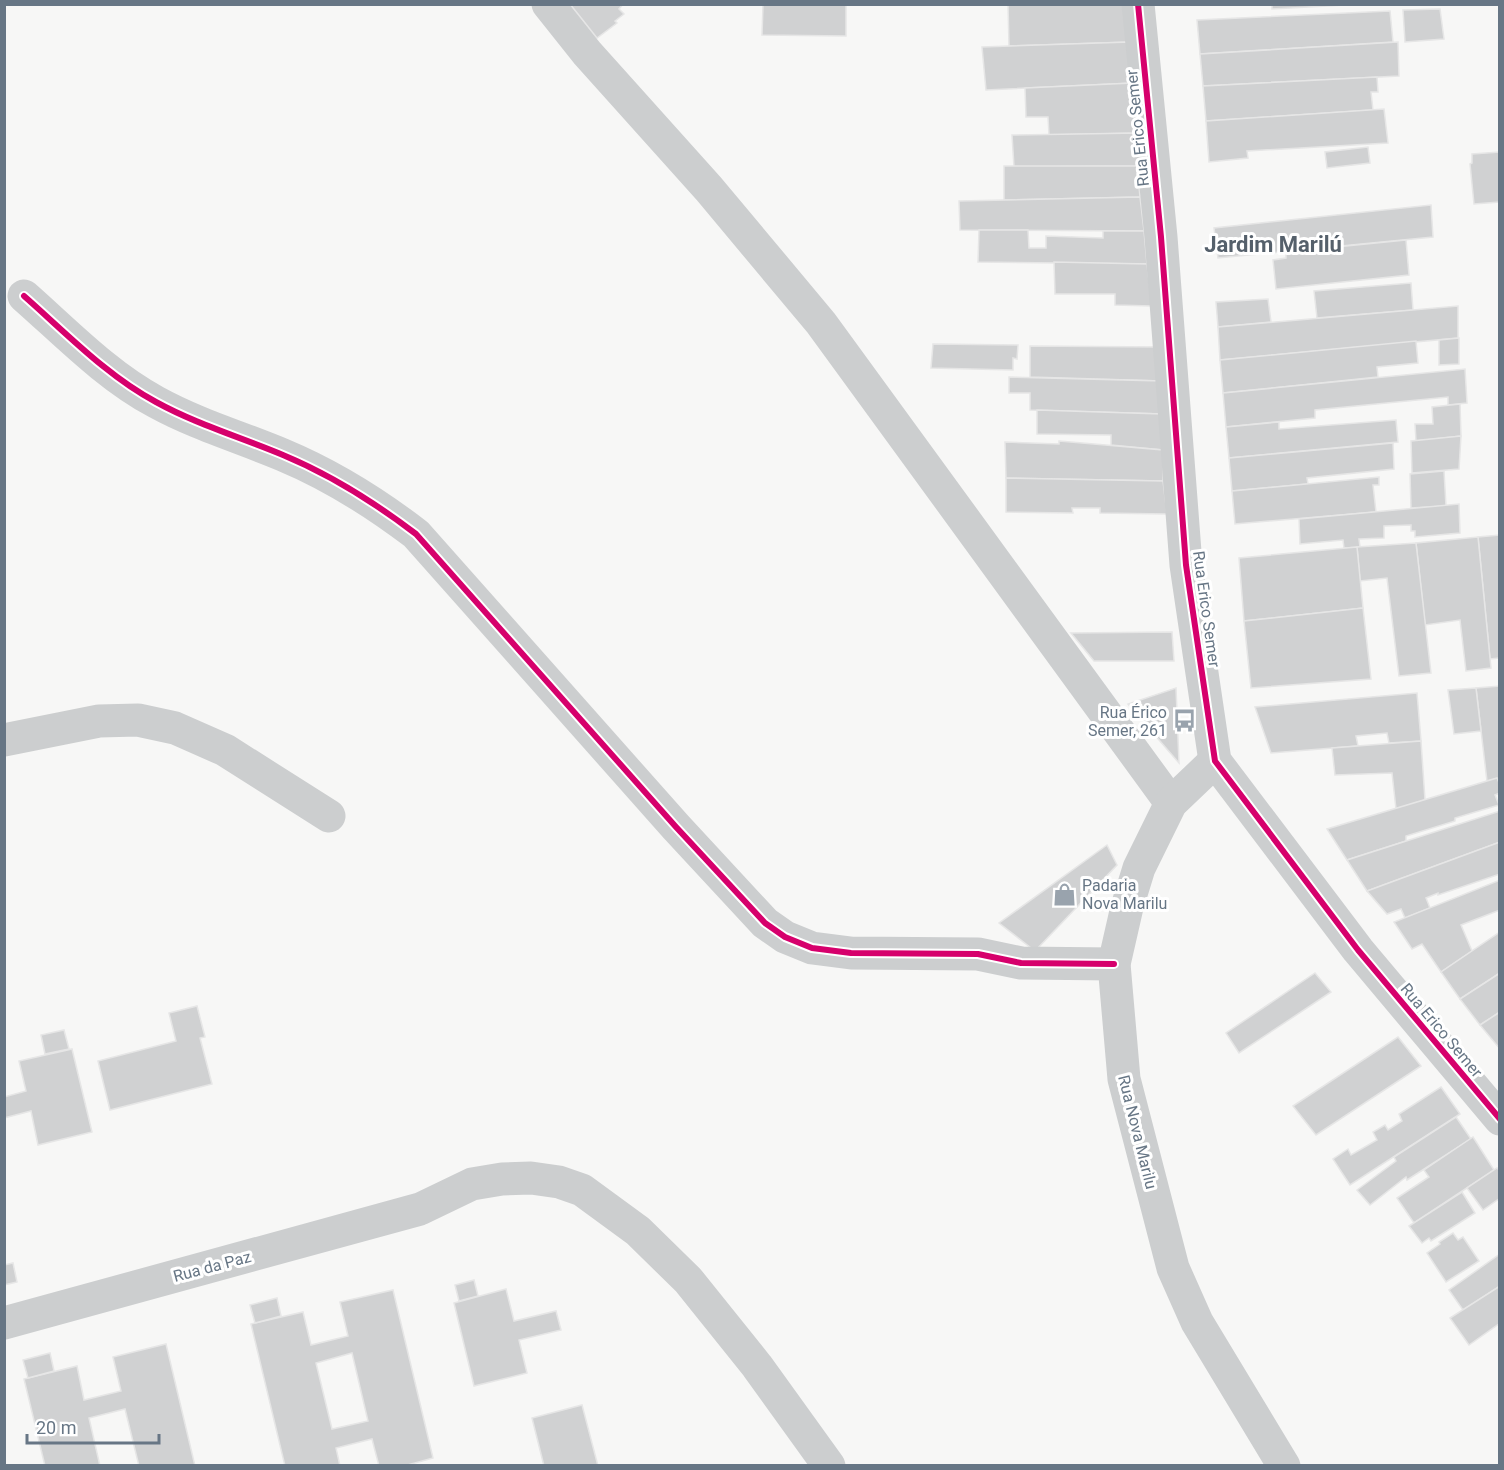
<svg xmlns="http://www.w3.org/2000/svg" width="1504" height="1470" font-family="Roboto,sans-serif">
<rect width="100%" height="100%" fill="#f7f7f6"/>
<g fill="#d0d1d2" stroke="#e6e6e6" stroke-width="1.5" fill-rule="evenodd">
<path d="M570 4H623L619 9 624 14 615 21 617 23 597 38Z"/>
<path d="M1008 4H1128L1130 42 1009 46Z"/>
<path d="M1272 4H1345V5L1272 9Z"/>
<path d="M763 5H846V36L762 35Z"/>
<path d="M1440 9 1444 39 1405 42 1403 10Z"/>
<path d="M1390 11 1393 42 1200 54 1197 20Z"/>
<path d="M1130 42 1133 83 986 90 982 47Z"/>
<path d="M1398 42 1399 76 1203 86 1200 54Z"/>
<path d="M1377 77 1378 92H1371L1373 110 1206 121 1203 86Z"/>
<path d="M1133 83 1139 133 1049 135 1048 117H1026L1025 88Z"/>
<path d="M1384 109 1388 143 1247 151 1248 158 1209 162 1206 121Z"/>
<path d="M1139 133 1137 166 1014 167 1012 135Z"/>
<path d="M1368 147 1370 163 1327 168 1325 152Z"/>
<path d="M1500 152V202L1474 204 1470 164 1472 163V154Z"/>
<path d="M1004 166H1137L1140 197 1004 200Z"/>
<path d="M1140 197 1144 231 960 230 959 201Z"/>
<path d="M1431 205 1433 237 1218 258 1214 228Z"/>
<path d="M979 230H1028L1029 248H1046V236L1103 238V231H1144L1147 264 978 262Z"/>
<path d="M1406 240 1409 275 1276 289 1273 260 1286 258V252Z"/>
<path d="M1054 262 1147 264 1152 306 1115 305V294H1055Z"/>
<path d="M1411 283 1413 310 1317 318 1314 291Z"/>
<path d="M1268 299 1271 322 1218 327 1216 302Z"/>
<path d="M1458 306V338L1220 360 1218 327Z"/>
<path d="M1459 338V364L1439 365V340Z"/>
<path d="M1416 341 1418 363 1377 367 1378 377 1223 393 1220 360Z"/>
<path d="M933 344 1018 345 1017 359 1013 358V370L931 368Z"/>
<path d="M1030 346 1161 347 1162 381 1030 377Z"/>
<path d="M1465 369 1467 403 1448 405V397L1315 410V418L1226 427 1223 393Z"/>
<path d="M1009 377 1162 381V414L1030 410V393H1009Z"/>
<path d="M1460 404 1461 436 1416 441 1415 424H1433L1432 407Z"/>
<path d="M1037 410 1162 414 1163 450 1111 445V435L1037 434Z"/>
<path d="M1396 420 1398 442 1229 458 1226 427 1279 422V429Z"/>
<path d="M1461 436 1459 469 1412 473 1411 441Z"/>
<path d="M1059 441 1163 450V481L1006 478 1005 442 1059 444Z"/>
<path d="M1393 443 1394 469 1307 478 1308 484 1232 491 1229 458Z"/>
<path d="M1444 471 1446 506 1411 508 1410 474Z"/>
<path d="M1379 477V485H1373L1376 512 1235 524 1232 491Z"/>
<path d="M1006 478 1163 481 1167 514 1100 513V508H1072L1073 513 1006 512Z"/>
<path d="M1459 504 1460 533 1415 537V531H1411V525L1384 526V538L1359 539 1360 547 1344 548 1343 540 1300 544 1299 519Z"/>
<path d="M1500 535V658L1490 659 1478 537Z"/>
<path d="M1478 537 1491 668 1466 671 1460 620 1425 625 1416 543Z"/>
<path d="M1416 543 1431 673 1399 676 1387 578 1360 581 1357 547Z"/>
<path d="M1357 547 1363 608 1244 621 1239 558Z"/>
<path d="M1363 608 1371 679 1251 688 1244 621Z"/>
<path d="M1172 632 1174 661H1094L1071 633Z"/>
<path d="M1500 686V778L1487 781 1476 688Z"/>
<path d="M1176 688 1179 763 1128 704Z"/>
<path d="M1476 688 1481 731 1454 734 1448 690Z"/>
<path d="M1417 693 1421 741 1389 743 1387 733 1356 736 1358 746 1271 753 1255 707Z"/>
<path d="M1421 741 1425 800 1396 809 1392 773 1335 775 1332 748Z"/>
<path d="M1497 778 1500 785V793L1495 795 1499 805 1455 818V821L1406 836V841L1347 860 1327 829Z"/>
<path d="M1500 811V842L1367 891 1347 860Z"/>
<path d="M1500 842V874L1438 895V893L1426 898 1430 908 1405 918 1401 909 1387 914 1367 891Z"/>
<path d="M1107 845 1117 865 1035 951 999 923Z"/>
<path d="M1500 880V910L1461 925 1472 951 1441 972 1422 944 1412 949 1394 922Z"/>
<path d="M1500 932V973L1460 999 1441 972Z"/>
<path d="M1315 973 1331 992 1239 1053 1226 1033Z"/>
<path d="M1500 973V1012L1480 1025 1460 999Z"/>
<path d="M197 1006 205 1037 200 1038 212 1084 110 1110 98 1061 176 1041 169 1013Z"/>
<path d="M1500 1012V1049L1480 1025Z"/>
<path d="M64 1030 69 1049 45 1054 41 1035Z"/>
<path d="M1398 1037 1421 1066 1316 1135 1293 1106Z"/>
<path d="M72 1049 92 1132 38 1145 31 1111 4 1118V1097L26 1091 19 1061Z"/>
<path d="M1441 1087 1460 1114 1350 1185 1333 1159 1348 1149 1351 1155 1377 1140 1373 1132 1385 1125 1388 1130 1402 1121 1399 1114Z"/>
<path d="M1456 1117 1471 1139 1407 1180 1406 1177 1370 1205 1357 1190 1396 1161 1394 1157Z"/>
<path d="M1473 1137 1494 1170 1414 1223 1397 1198 1429 1177 1424 1170Z"/>
<path d="M1497 1168 1500 1171V1198L1483 1210 1467 1188Z"/>
<path d="M1462 1192 1475 1213 1431 1241 1429 1238 1422 1243 1409 1226Z"/>
<path d="M1453 1233 1458 1240 1463 1237 1479 1261 1446 1282 1427 1253 1440 1244 1439 1242Z"/>
<path d="M1500 1254V1286L1463 1310 1449 1290Z"/>
<path d="M13 1263 17 1282 4 1285V1265Z"/>
<path d="M474 1280 478 1296 459 1301 455 1285Z"/>
<path d="M1500 1286V1323L1469 1345 1450 1318Z"/>
<path d="M506 1289 514 1321 556 1311 561 1330 519 1340 527 1373 474 1386 454 1303Z"/>
<path d="M393 1290 433 1458 404 1466H379L372 1439 336 1448 340 1466H285L251 1324 303 1312 311 1345 348 1336 340 1302ZM352 1353 368 1421 332 1429 316 1363Z"/>
<path d="M277 1298 281 1316 255 1323 250 1305Z"/>
<path d="M166 1344 195 1466H139L125 1409 89 1418 100 1466H45L24 1379 77 1366 84 1400 121 1391 113 1357Z"/>
<path d="M50 1353 54 1371 28 1378 23 1360Z"/>
<path d="M582 1405 598 1466H544L532 1418Z"/>
</g>
<g fill="none" stroke-linecap="round" stroke-linejoin="round">
<g stroke="#cccecf" stroke-width="33">
<path d="M548 4 587 53 709 189 821 323 1171 803"/>
<path d="M1138 4 1161 237 1186 565 1215 761 1358 950 1500 1119"/>
<path d="M24 296C65 332 107 376 156 402 196 424 240 437 283 455 331 475 374 502 416 534L676 827 765 923 785 937 812 948 851 953 978 954 1021 963 1114 964"/>
<path d="M4 740 99 721 138 720 175 728 225 750 329 816"/>
<path d="M1215 761 1171 803 1139 868 1127 907 1114 964 1124 1079 1173 1268 1197 1322 1284 1466"/>
<path d="M4 1323 420 1209 472 1184 502 1179 531 1178 559 1182 582 1190 638 1231 688 1280 757 1366 829 1466"/>
</g>
<defs>
<g id="cycleway">
<path d="M1138 4 1161 237 1186 565 1215 761 1358 950 1500 1119"/>
<path d="M24 296C65 332 107 376 156 402 196 424 240 437 283 455 331 475 374 502 416 534L676 827 765 923 785 937 812 948 851 953 978 954 1021 963 1114 964"/>
</g>
</defs>
<use href="#cycleway" stroke="#fff" stroke-width="10"/>
<use href="#cycleway" stroke="#d6006c" stroke-width="6"/>
</g>
<defs>
<symbol id="bus-bare" viewBox="-9 -9 18 18"><path d="M-5-6H5V4H4V6H2V4H-2V6H-4V4H-5ZM-3.5-4V0h7V-4ZM-3.5 1.2v1.5H-2V1.2ZM2 1.2v1.5H3.5V1.2Z" fill="#99a3ad" stroke="#fff" stroke-width="2.5" paint-order="stroke"/></symbol>
<symbol id="shop-bare" viewBox="-9 -9 18 18"><path d="M-5-2.5h2.3a2.7 3.5 0 0 1 5.4 0H5L5.5 6h-11ZM-1.5-2.5h3a1.5 2.3 0 0 0-3 0Z" fill="#99a3ad" stroke="#fff" stroke-width="2.5" paint-order="stroke"/></symbol>
</defs>
<g fill-rule="evenodd">
<use href="#bus-bare" x="1168" y="704" width="33" height="33"/>
<use href="#shop-bare" x="1048" y="878" width="33" height="33"/>
</g>
<g text-anchor="middle" stroke-width="6" stroke-linejoin="round" paint-order="stroke">
<g font-size="16" fill="#677685" stroke="#fff">
<text transform="translate(1137 128) rotate(-96)" y="6">Rua Erico Semer</text>
<text transform="translate(1207 609) rotate(82)" y="6">Rua Erico Semer</text>
<text transform="translate(1442 1030) rotate(50)" y="6">Rua Erico Semer</text>
<text transform="translate(1138 1132) rotate(76)" y="6">Rua Nova Marilu</text>
<text transform="translate(212 1266) rotate(-15)" y="6">Rua da Paz</text>
</g>
<g font-size="16" fill="#677685" stroke="#fff" text-anchor="end">
<text x="1167" y="718">Rua Érico<tspan x="1167" dy="18">Semer, 261</tspan></text>
<text x="1082" y="891" text-anchor="start">Padaria<tspan x="1082" dy="18">Nova Marilu</tspan></text>
</g>
<g font-size="22" font-weight="bold" fill="#55606b" stroke="#fff">
<text x="1273" y="252">Jardim Marilú</text>
</g>
</g>
<rect width="1504" height="1470" fill="none" stroke="#677685" stroke-width="12"/>
<path d="M27 1434v9h132v-9" fill="none" stroke="#677685" stroke-width="3"/>
<text x="36" y="1434" font-size="18" fill="#677685" stroke="#ffffff" stroke-width="4.5" paint-order="stroke">20 m</text>
</svg>
